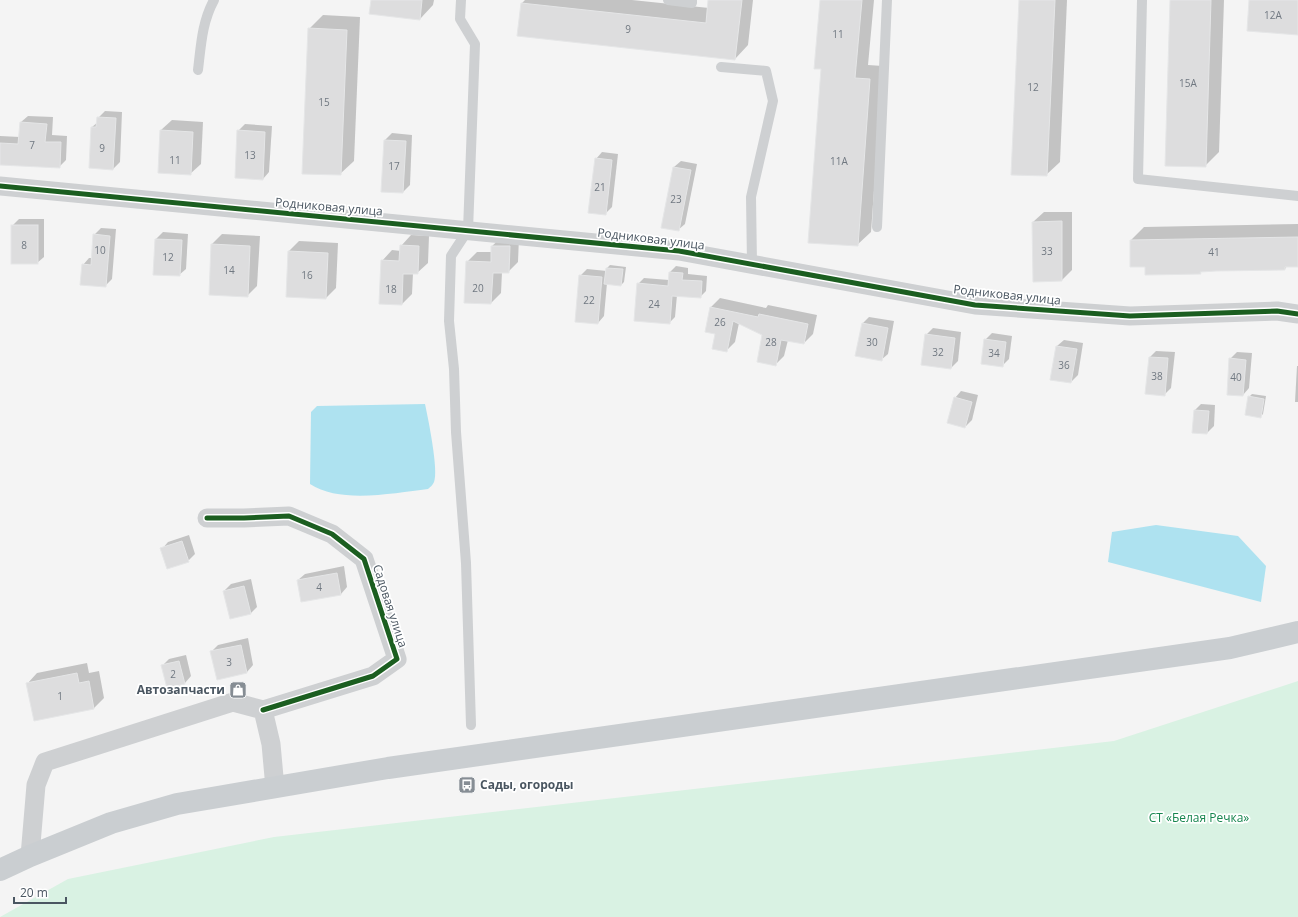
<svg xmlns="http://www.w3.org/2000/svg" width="1298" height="917" font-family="'Open Sans',sans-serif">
<rect width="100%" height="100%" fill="#f4f4f4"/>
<path fill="#d9f2e3" d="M1298 681V917H0L68 879 274 837 1114 741Z"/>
<g fill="#aee2f0">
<path d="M425 404C428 418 439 471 434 482 433 485 430 487 428 489 394 493 340 504 310 484L311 412 317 406Z"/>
<path d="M1156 525 1238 536 1266 566 1261 602 1108 562 1112 532Z"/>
</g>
<g fill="#0003">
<path d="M372 0H434L433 5 420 19Z"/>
<path d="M525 0H632L709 8 710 0H753L748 45 735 59 518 35 522 3Z"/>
<path d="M821 0H874L868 65 883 66 871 232 857 245 822 68Z"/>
<path d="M1020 0H1067L1060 162 1046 175Z"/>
<path d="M1171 0H1224L1219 152 1205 166Z"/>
<path d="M323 15 360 17 354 161 340 174 309 29Z"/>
<path d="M105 111 122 112 120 162 113 169 92 127 98 122V118Z"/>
<path d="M28 116 53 117 52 135 67 136 66 160 59 167 0 164V136L20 137 21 122Z"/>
<path d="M172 120 203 122 201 164 190 174 161 130Z"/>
<path d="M245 124 272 126 269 172 263 179 238 131Z"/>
<path d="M392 133 412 135 410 185 403 192 385 140Z"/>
<path d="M602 152 618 154 612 207 605 214 596 159Z"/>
<path d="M681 161 697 164 685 224 678 230 674 167Z"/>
<path d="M1044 212H1072V270L1062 280 1033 222Z"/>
<path d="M19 219H44V257L37 263 12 226Z"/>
<path d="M1298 224V266H1287L1285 269 1202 271 1200 273 1146 266 1131 240 1144 227Z"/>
<path d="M101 228 116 229 112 279 105 286 83 265 89 258H93L94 235Z"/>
<path d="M163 232 188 234 186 269 179 275 156 239Z"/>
<path d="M222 234 260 236 257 286 247 296 212 244Z"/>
<path d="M411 235 429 236 428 263 417 273H413L412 294 402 304 382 261 392 250 401 251V246Z"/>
<path d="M503 236 519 237 518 262 508 272H502L501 293 491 303 467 262 477 252H492V246Z"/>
<path d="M299 241 338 243 336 288 326 298 289 251Z"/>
<path d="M610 265 626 267 624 282 621 285 607 283 604 316 598 323 580 276 587 269 607 271V268Z"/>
<path d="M676 266 688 268V274L707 276 706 291 700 297 677 295 675 317 669 323 638 284 644 278 669 280 670 272Z"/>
<path d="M720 298 766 308 768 305 817 315 813 334 804 343 788 340 784 356 775 365 763 334 739 323 735 342 726 351 717 333 711 307Z"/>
<path d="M869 317 894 321 888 354 881 360 863 323Z"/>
<path d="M933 328 961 332 958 361 951 368 926 335Z"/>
<path d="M992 333 1012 336 1009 359 1003 365 985 340Z"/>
<path d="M1064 340 1083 343 1078 375 1071 382 1057 346Z"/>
<path d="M1156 351 1175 352 1171 388 1164 395 1150 357Z"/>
<path d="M1237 352 1252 353 1249 388 1243 395 1230 359Z"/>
<path d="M1297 366H1298V402H1295Z"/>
<path d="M961 391 978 395 972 420 965 427 955 398Z"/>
<path d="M1252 394 1266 396 1263 414 1260 417 1249 397Z"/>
<path d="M1201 404 1215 405 1214 426 1207 433 1195 410Z"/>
<path d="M189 535 195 554 188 561 162 549 168 542Z"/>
<path d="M344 566 347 587 341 594 298 580 305 574Z"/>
<path d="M251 579 257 607 251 613 224 591 231 584Z"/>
<path d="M248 638 253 665 247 672 212 651 218 645Z"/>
<path d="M186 655 191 676 185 683 163 665 169 659Z"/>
<path d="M87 663 89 673 99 671 104 698 94 708 27 684 37 673Z"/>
</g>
<g fill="#ddddde" stroke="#e5e6e7">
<path d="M371 0H422L420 20 369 14Z"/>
<path d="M708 0H742L735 60 517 36 521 3 706 23Z"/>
<path d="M820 0H862L855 78 870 79 858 246 808 243 821 69H814Z"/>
<path d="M1019 0H1055L1047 176 1011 175Z"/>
<path d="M1170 0H1211L1206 167 1165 166Z"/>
<path d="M1249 0H1298V35L1247 31Z"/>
<path d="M308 28 347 30 341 175 302 174Z"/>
<path d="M97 117 116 118 113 170 89 168 91 127H96Z"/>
<path d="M20 122 47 124 45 142H61L60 168 0 165V143L18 144Z"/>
<path d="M160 130 193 132 191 175 158 173Z"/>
<path d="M237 130 265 132 263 180 235 178Z"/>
<path d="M384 140 406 141 403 193 381 192Z"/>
<path d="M595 158 612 160 606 215 588 213Z"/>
<path d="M673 167 691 170 679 231 661 228Z"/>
<path d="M1062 221V281L1033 282 1032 222Z"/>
<rect x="11" y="225" width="27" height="39"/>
<path d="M93 234 110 236 106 287 80 285 82 264 91 265Z"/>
<path d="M1298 237V267H1285V270L1216 271 1200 272 1201 274 1145 275V267H1130V240Z"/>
<path d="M155 239 182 240 180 276 153 275Z"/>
<path d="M211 244 250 246 248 297 209 295Z"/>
<path d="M400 245 419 246 418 274H403L402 305 379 304 381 260 399 261Z"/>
<path d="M491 246H510L509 273H493L491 304 464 303 466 261 491 262Z"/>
<path d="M288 251 328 253 326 299 286 297Z"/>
<path d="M606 268 623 269 621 286 604 284Z"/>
<path d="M669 272 683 273 682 280 702 281 701 298 672 296 670 324 634 321 637 283 668 286Z"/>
<path d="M579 275 602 277 598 324 575 322Z"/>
<path d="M710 307 758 317 759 314 808 324 804 344 781 340 776 366 757 362 762 335 733 321 727 352 712 349 715 334 705 332Z"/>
<path d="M862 323 888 328 882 361 855 356Z"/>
<path d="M925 334 955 338 951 369 921 365Z"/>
<path d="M984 339 1006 342 1003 367 981 364Z"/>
<path d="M1056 346 1077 349 1071 383 1050 380Z"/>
<path d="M1149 357 1168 358 1165 396 1145 394Z"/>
<path d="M1229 358 1246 360 1243 396 1227 395Z"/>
<path d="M1248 396 1264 399 1261 418 1245 415Z"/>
<path d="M954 397 972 402 965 428 947 423Z"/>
<path d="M1194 410 1209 411 1207 434 1192 433Z"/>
<path d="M182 541 189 562 167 569 160 548Z"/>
<path d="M337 573 341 595 301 602 297 580Z"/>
<path d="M244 586 251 614 230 619 223 591Z"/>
<path d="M241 645 247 673 217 680 210 651Z"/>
<path d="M179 661 185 684 167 688 161 665Z"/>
<path d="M77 673 79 683 89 681 94 709 34 721 26 683Z"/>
</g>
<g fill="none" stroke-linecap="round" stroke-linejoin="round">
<g stroke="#ced0d2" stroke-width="10">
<path d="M461 0 460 19 475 44 468 230 451 256 449 321 454 369 456 432 466 563 471 725"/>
<path d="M668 0 692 3V0"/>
<path d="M1142 0 1138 179 1298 196"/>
<path d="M721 67 766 71 773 101 751 197 752 264"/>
<path d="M198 70C201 45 202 22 214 0"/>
<path d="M877 227 887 0"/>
</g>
<g stroke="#ced0d2" stroke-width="19">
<path d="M0 186 679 251 975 305 1130 316 1277 311 1298 314"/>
<path d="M207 518H244L289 516 332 534 364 559 397 659 373 676 263 710"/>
<path d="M30 856 36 785 45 762 233 702 263 710 271 744 275 788"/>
</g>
<path stroke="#caced1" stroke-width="22" d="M0 870 30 856 111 823 177 804 388 768 1230 648 1298 632"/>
<defs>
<g id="cycleway">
<path d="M0 186 679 251 975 305 1130 316 1277 311 1298 314"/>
<path d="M207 518H244L289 516 332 534 364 559 397 659 373 676 263 710"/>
</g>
</defs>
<use href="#cycleway" stroke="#fff" stroke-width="8"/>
<use href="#cycleway" stroke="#1b5e20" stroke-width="5"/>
</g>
<defs>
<symbol id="shop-square" viewBox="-11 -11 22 22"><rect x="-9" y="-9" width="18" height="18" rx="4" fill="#868d94" stroke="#fff"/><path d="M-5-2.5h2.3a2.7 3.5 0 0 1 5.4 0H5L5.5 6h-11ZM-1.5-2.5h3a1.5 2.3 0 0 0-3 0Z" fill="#fff"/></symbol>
<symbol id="bus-square" viewBox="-11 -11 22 22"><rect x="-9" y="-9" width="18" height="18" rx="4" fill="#868d94" stroke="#fff"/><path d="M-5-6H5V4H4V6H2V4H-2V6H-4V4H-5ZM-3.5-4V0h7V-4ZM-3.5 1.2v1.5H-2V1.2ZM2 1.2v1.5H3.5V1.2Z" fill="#fff"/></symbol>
</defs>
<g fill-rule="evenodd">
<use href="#shop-square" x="228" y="680" width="20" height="20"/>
<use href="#bus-square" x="457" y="775" width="20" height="20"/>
</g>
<g text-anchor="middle" stroke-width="3.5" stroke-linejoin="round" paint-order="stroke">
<g font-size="10" fill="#707881">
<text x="1273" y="19">12А</text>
<text x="628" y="33">9</text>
<text x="838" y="38">11</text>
<text x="1188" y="87">15А</text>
<text x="1033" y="91">12</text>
<text x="324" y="106">15</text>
<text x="32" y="149">7</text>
<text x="102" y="152">9</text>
<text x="250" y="159">13</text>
<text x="175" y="164">11</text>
<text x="839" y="165">11А</text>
<text x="394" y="170">17</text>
<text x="600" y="191">21</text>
<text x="676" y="203">23</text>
<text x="24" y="249">8</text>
<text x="100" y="254">10</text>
<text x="1047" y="255">33</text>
<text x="1214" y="256">41</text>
<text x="168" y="261">12</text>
<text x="229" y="274">14</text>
<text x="307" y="279">16</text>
<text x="478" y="292">20</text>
<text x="391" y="293">18</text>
<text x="589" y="304">22</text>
<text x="654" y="308">24</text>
<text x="720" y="326">26</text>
<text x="771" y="346">28</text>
<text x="872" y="346">30</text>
<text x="938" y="356">32</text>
<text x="994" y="357">34</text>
<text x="1064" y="369">36</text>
<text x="1157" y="380">38</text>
<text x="1236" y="381">40</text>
<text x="319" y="591">4</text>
<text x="229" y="666">3</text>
<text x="173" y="678">2</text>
<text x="60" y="700">1</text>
</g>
<g font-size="12" fill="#4a5661" stroke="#fff">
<text transform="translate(329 207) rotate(5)" y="4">Родниковая улица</text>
<text transform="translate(651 239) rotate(7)" y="4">Родниковая улица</text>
<text transform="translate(1007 295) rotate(6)" y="4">Родниковая улица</text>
<text transform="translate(390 606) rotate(72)" y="4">Садовая улица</text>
</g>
<g font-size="12" font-weight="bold" fill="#4a5661" stroke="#fff" text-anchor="end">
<text x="225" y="694">Автозапчасти</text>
<text x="480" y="789" text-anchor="start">Сады, огороды</text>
</g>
<g font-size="12" fill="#17864f" stroke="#fff">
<text x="1199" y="822">СТ «Белая Речка»</text>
</g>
</g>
<path d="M14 897v6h52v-6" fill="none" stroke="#4a5661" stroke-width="2"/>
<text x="20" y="897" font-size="12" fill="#4a5661" stroke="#ffffff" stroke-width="3" paint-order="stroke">20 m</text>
</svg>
